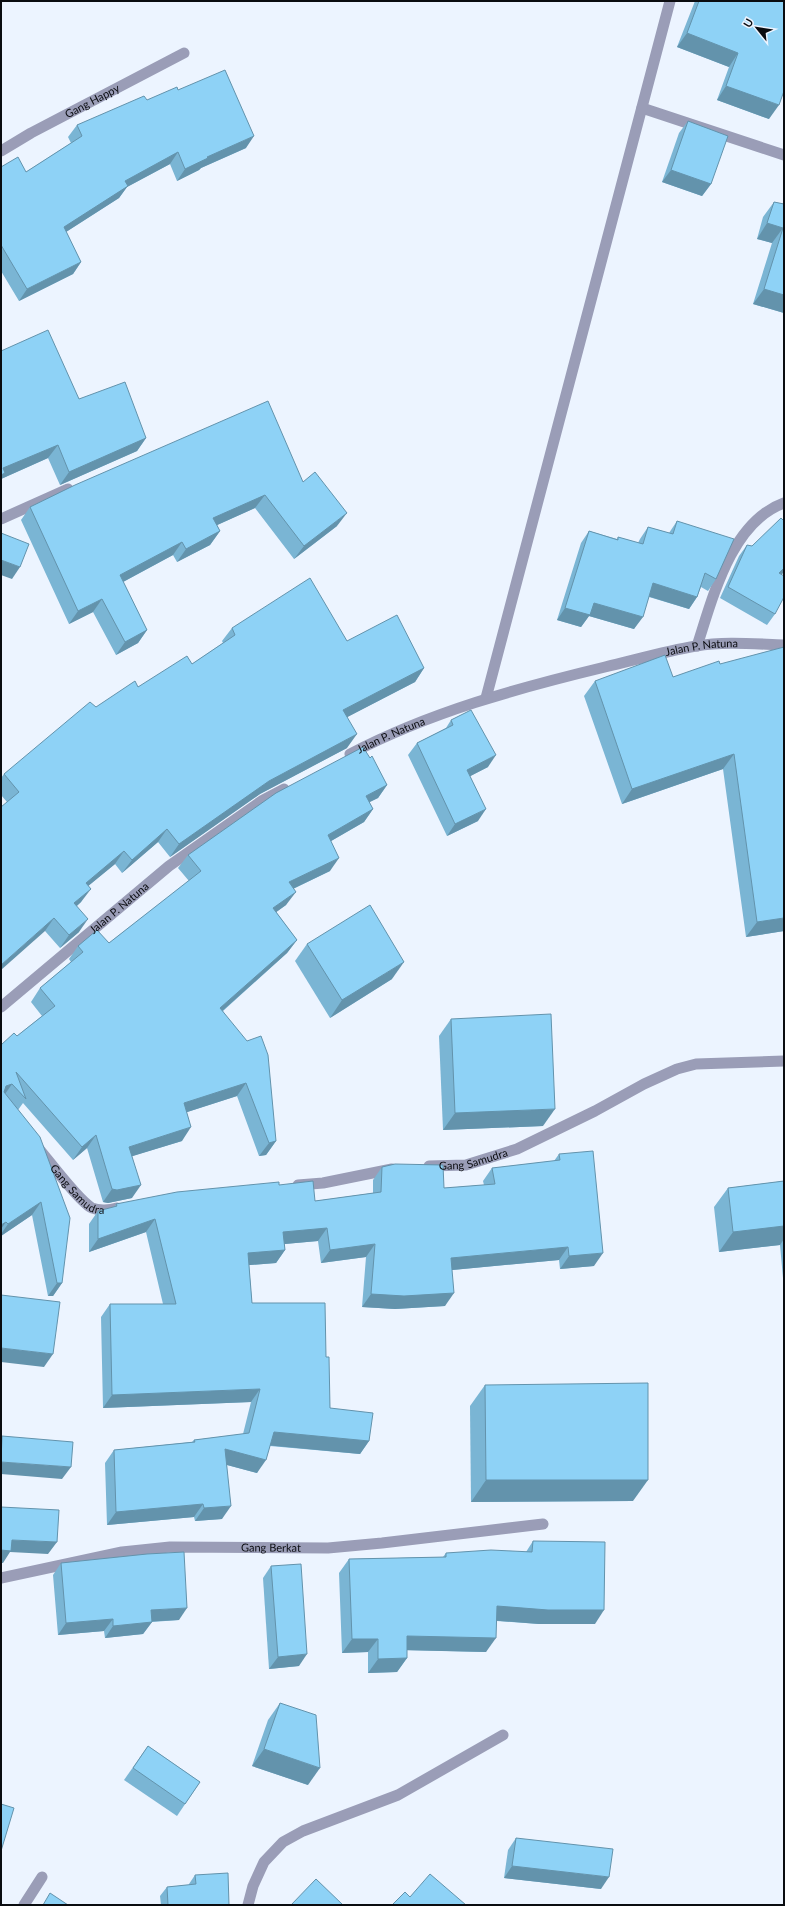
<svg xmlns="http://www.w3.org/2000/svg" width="785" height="1906" font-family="Lato,sans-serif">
<rect width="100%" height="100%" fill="#ecf4ff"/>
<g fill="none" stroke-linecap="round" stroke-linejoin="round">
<g stroke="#9a9db7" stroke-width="11">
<path d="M642 108 784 155"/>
<path id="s1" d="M1 151 31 133 184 53"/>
<path d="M1 519 68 489"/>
<path d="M697 646C713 597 731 522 784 503"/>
<path d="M486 698 670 1"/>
<path id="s2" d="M350 754C430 712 518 688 605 667 635 660 666 651 696 646 725 641 755 644 784 645"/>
<path id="s3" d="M1 1007 169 866 263 800 284 789"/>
<path id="s4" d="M39 1149C50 1162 79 1201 92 1208 99 1211 110 1210 117 1208"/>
<path id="s5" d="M429 1166 466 1165 517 1149 595 1111 644 1084 677 1069 696 1064 784 1061"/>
<path d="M298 1185 323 1183 392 1169"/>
<path id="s6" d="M1 1578 122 1552 170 1547 328 1548 382 1543 543 1524"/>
<path d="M24 1905 42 1877"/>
<path d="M248 1905 253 1886 264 1862 283 1842 303 1831 398 1795 503 1735"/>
</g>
</g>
<g fill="#7ab5d4">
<path d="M695 1H784L769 119 717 100 729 67 677 47Z"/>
<path d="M178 90 246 148 201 168 199 170 177 181 170 164 127 187 119 198 66 232 81 262 73 274 19 301 1 271V167L26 172 71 143 68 137 77 125Z"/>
<path d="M688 121 711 184 702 196 662 182 679 133Z"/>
<path d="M774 202 784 204V313L753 304 772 243 757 239 763 217Z"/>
<path d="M1 351 79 399 146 438 137 451 60 485 48 458 1 479Z"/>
<path d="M303 482 337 526 294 559 255 508 217 525 220 531 210 545 177 562 173 555 123 582 147 630 138 643 116 655 93 612 69 624 21 520 30 507Z"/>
<path d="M784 519V572L782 574 775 614 767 625 720 598 739 556 747 545 752 546Z"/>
<path d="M677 521 716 579 708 591 701 587 697 597 689 609 649 597 634 629 589 616 581 627 557 620 581 543 589 531 617 539 618 537 638 543 640 539 648 527 669 533Z"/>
<path d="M232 628 347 641 424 668 415 682 347 717V748L260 794 170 857 158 842 122 873 115 864 88 886 81 902 77 906 79 932 60 948 45 931 7 802 1 795V778L4 774 96 707 138 687 192 664 223 643 222 641Z"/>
<path d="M720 664 784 931 746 937 723 769 622 804 584 696 595 681 673 677Z"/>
<path d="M451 720 488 767 470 776 478 821 447 836 408 755 417 743 446 728Z"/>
<path d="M370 758 387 785 378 798 369 802 373 809 364 822 331 841 330 871 293 889 286 905 276 912 297 940 287 953 223 1011 276 1141 266 1155 259 1156 237 1096 187 1112 182 1141 132 1156V1198L108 1203 103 1202 87 1148 73 1160 23 1103 18 1110 62 1283 53 1296H48L32 1215 1 1236V1045L17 1036 42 1016 31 1002 40 988 71 962 69 959 78 946 109 943 189 881 178 868 188 855Z"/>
<path d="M307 944 392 979 330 1018 295 961Z"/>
<path d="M451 1019 543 1126 443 1130 439 1036Z"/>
<path d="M559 1154 594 1266 560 1269 559 1260 452 1270 445 1306 395 1309 362 1307 366 1257 321 1263 318 1241 284 1244 285 1250 276 1263 249 1265 252 1303 326 1357 330 1408 369 1441 360 1454 270 1446 257 1473 227 1465 222 1519 195 1521 194 1517 107 1525 105 1463 114 1450 192 1442 194 1440 243 1434 251 1402 103 1408 101 1317 110 1304H163L146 1232 89 1252V1224L98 1211 114 1207 116 1204 279 1185 315 1201 373 1193V1180L382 1167 444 1188 484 1185 483 1181 492 1168 554 1161Z"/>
<path d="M784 1181V1278H783L780 1245 719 1252 714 1207 728 1188Z"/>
<path d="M485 1385 633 1501 471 1502 470 1406Z"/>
<path d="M533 1541 595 1624H539L497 1621 486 1652 407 1650V1658L397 1672 368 1673V1652L342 1653 339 1573 349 1559 443 1557 446 1553 526 1552Z"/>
<path d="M61 1563 179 1620 152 1622 143 1634 105 1638 104 1631 58 1635 53 1575Z"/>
<path d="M271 1566 299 1666 269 1669 263 1578Z"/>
<path d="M280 1703 308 1785 252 1766 268 1720Z"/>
<path d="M148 1746 200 1782 177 1816 124 1780Z"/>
<path d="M516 1838 601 1889 504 1878 508 1850Z"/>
<path d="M195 1875 229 1905H161L160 1896 167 1887 189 1885V1884Z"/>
</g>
<g fill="#6393ac">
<path d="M687 33 738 53 729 67 677 47Z"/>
<path d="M726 86 779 105 769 119 717 100Z"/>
<path d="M254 136 246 148 201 168 199 170 177 181 185 169 207 157Z"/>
<path d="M178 152 170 164 127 187 119 198 55 239 64 227 125 181Z"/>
<path d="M671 170 711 184 702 196 662 182Z"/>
<path d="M767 223 783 228 772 243 757 239Z"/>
<path d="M81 262 73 274 19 301 27 289Z"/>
<path d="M764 289 784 295V313L753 304Z"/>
<path d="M146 438 137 451 60 485 69 472Z"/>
<path d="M58 445 48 458 1 479V471L3 468Z"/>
<path d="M265 495 255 508 204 531 213 518Z"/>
<path d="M347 513 337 526 294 559 304 546Z"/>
<path d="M220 531 210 545 177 562 186 549Z"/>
<path d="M182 542 173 555 110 589 120 575Z"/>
<path d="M1 560 20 567 12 579 1 575Z"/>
<path d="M784 568V571L783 573 772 584 779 573Z"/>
<path d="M653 583 697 597 689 609 644 595Z"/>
<path d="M102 599 93 612 69 624 78 611Z"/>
<path d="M594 603 643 617 634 629 589 616 581 627 557 620 565 608Z"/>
<path d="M147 630 138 643 116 655 125 642Z"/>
<path d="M424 668 415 682 334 724 343 710Z"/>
<path d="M357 734 347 748 260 794 170 857 179 844 269 781Z"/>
<path d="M734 754 723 769 622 804 632 789Z"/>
<path d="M496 755 488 767 459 782 467 770Z"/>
<path d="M387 785 378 798 356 809 366 796Z"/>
<path d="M373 809 364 822 319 848 328 835Z"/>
<path d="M486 809 478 821 447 836 455 824Z"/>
<path d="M167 829 158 842 122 873 132 860Z"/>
<path d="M124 851 115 864 76 896 86 883Z"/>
<path d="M339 858 330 871 280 895 289 882Z"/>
<path d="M91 889 81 902 65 916 74 903Z"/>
<path d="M296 892 286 905 264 921 273 908Z"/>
<path d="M54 918 45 931 1 970V965Z"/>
<path d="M784 918V931L746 937 757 922Z"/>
<path d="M88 919 79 932 60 948 69 935Z"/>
<path d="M297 940 287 953 211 1021 220 1008Z"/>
<path d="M404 962 392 979 330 1018 342 1000Z"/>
<path d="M246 1083 237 1096 175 1116 184 1103Z"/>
<path d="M12 1084 3 1097 1 1098 6 1086Z"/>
<path d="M555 1109 543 1126 443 1130 455 1113Z"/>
<path d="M191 1127 182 1141 120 1160 129 1147Z"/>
<path d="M96 1135 87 1148 73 1160 82 1147Z"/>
<path d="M276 1141 266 1155 259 1156 269 1143Z"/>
<path d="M141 1185 132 1198 108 1203 103 1202 112 1189Z"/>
<path d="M41 1202 32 1215 1 1236V1234L8 1224Z"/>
<path d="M155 1219 146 1232 89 1252 98 1239Z"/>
<path d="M6 1222 1 1229V1225Z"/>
<path d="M784 1226V1239L780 1245 719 1252 733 1232Z"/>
<path d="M327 1228 318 1241 274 1245 283 1232Z"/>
<path d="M375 1244 366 1257 321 1263 330 1250Z"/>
<path d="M568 1247 559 1260 442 1271 451 1258Z"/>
<path d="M285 1250 276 1263 239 1266 248 1253Z"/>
<path d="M603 1253 594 1266 560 1269 569 1256Z"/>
<path d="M57 1283H62L53 1296H48Z"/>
<path d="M454 1293 445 1306 395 1309 362 1307 371 1294Z"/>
<path d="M1 1348 53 1354 44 1367 1 1362Z"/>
<path d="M260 1389 251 1402 103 1408 112 1395Z"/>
<path d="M274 1432 369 1441 360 1454 265 1445Z"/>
<path d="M225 1449 266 1460 257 1473 216 1462Z"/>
<path d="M1 1462 71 1467 62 1479 1 1474Z"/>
<path d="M486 1480H648L633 1501 471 1502Z"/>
<path d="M203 1504 194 1517 107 1525 116 1512Z"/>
<path d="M231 1506 222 1519 195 1521 204 1508Z"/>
<path d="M12 1540 57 1542 48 1554 10 1552 3 1563H1V1550Z"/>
<path d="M497 1606 604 1610 595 1624H539L487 1620Z"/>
<path d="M187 1608 179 1620 142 1622 151 1610Z"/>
<path d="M113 1619 104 1631 58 1635 66 1623Z"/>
<path d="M152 1622 143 1634 105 1638 113 1626Z"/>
<path d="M407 1636 496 1638 486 1652 397 1650Z"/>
<path d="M352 1639H378L368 1652 342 1653Z"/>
<path d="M307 1654 299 1666 269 1669 278 1657Z"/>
<path d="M407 1658 397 1672 368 1673 378 1659Z"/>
<path d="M264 1749 320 1768 308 1785 252 1766Z"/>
<path d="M512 1866 609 1877 601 1889 504 1878Z"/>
</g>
<g fill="#8ed2f6" stroke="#6393ac">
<path d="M699 1H784V91L779 105 726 86 738 53 687 33Z"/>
<path d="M225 70 254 136 207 157 208 158 185 169 178 152 125 181 128 186 64 227 81 262 27 289 1 245V167L18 157 26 172 82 136 77 125 144 96 147 100 177 87 178 90Z"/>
<path d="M688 121 728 136 711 184 671 170Z"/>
<path d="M774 202 784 204V295L764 289 783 228 767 223Z"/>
<path d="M48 330 79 399 125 382 146 438 69 472 58 445 3 468 5 473 1 475V351Z"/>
<path d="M268 401 303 482 315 472 347 513 304 546 265 495 213 518 220 531 186 549 182 542 120 575 147 630 125 642 102 599 78 611 30 507 75 485Z"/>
<path d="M781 518 783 520 784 519V568L779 573 784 576V597L775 614 728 587 747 545 752 546Z"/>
<path d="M677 521 734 539 716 579 705 573 697 597 653 583 643 617 594 603 590 615 565 608 589 531 618 540V537L643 544 648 527 673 534Z"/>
<path d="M1 533 29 544 20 567 1 560Z"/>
<path d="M310 578 347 641 397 615 424 668 343 710 357 734 269 781 179 844 167 829 132 860 124 851 86 883 91 889 74 903 88 919 69 935 54 918 1 965V807L19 792 4 774 90 702 96 707 135 681 138 687 187 656 192 664 235 635 232 628Z"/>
<path d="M784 647V918L757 922 734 754 632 789 595 681 665 655 673 677 719 661 720 664Z"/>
<path d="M471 710 496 755 467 770 486 809 455 824 417 743 453 725 451 720Z"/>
<path d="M363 747 370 758 372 756 387 785 366 796 373 809 328 835 339 858 289 882 296 892 273 908 297 940 220 1008 247 1041 261 1036 268 1055 276 1141 269 1143 246 1083 184 1103 191 1127 129 1147 141 1185 117 1190 112 1189 96 1135 82 1147 16 1072 26 1099 12 1084 6 1086 4 1092 40 1137 70 1218 62 1283H57L41 1202 8 1224 6 1222 1 1225V1045L14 1033 17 1036 55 1006 40 988 83 952 78 946 97 930 109 943 201 871 188 855 276 793Z"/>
<path d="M370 905 404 962 342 1000 307 944Z"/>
<path d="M551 1014 555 1109 455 1113 451 1019Z"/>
<path d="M593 1151 603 1253 569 1256 568 1247 451 1258 454 1293 404 1296 371 1294 375 1244 330 1250 327 1228 283 1232 285 1250 248 1253 252 1303H325L326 1357H329L330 1408 373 1413 369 1441 274 1432 266 1460 225 1449 231 1506 204 1508 203 1504 116 1512 114 1450 195 1442 194 1440 249 1433 260 1389 112 1395 110 1304H176L155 1219 98 1239V1211L117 1206 116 1204 177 1192 279 1182V1185L313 1181 315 1201 381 1192 382 1167 395 1164 443 1165 444 1188 495 1184 492 1168 560 1160 559 1154Z"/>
<path d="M784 1181V1226L733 1232 728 1188Z"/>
<path d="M1 1295 60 1302 53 1354 1 1348Z"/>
<path d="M648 1383V1480H486L485 1385Z"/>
<path d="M2 1436 73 1442 71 1467 1 1462Z"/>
<path d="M1 1507 59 1510 57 1542 12 1540 11 1551 1 1550Z"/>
<path d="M533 1541 605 1542 604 1610H548L497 1606 496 1638 407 1636V1658L378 1659V1639H352L349 1559 446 1557V1553L491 1550 532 1552Z"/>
<path d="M184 1552 187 1608 151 1610 152 1622 113 1626V1619L66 1623 61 1563 147 1554Z"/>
<path d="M301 1564 307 1654 278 1657 271 1566Z"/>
<path d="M280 1703 316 1715 320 1768 264 1749Z"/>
<path d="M148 1746 200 1782 185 1804 133 1768Z"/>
<path d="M1 1804 14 1808 1 1851Z"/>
<path d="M516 1838 613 1849 609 1877 512 1866Z"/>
<path d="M228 1873 229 1905H168L167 1887 196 1884 195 1875Z"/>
<path d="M430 1874 466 1905H392L405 1892 410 1897Z"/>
<path d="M316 1879 343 1905H291Z"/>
<path d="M50 1893 68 1905H43Z"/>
</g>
<g text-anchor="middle" stroke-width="3.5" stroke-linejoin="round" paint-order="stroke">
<g font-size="11" fill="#0a0c10" stroke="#ecf4ff">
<text dy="4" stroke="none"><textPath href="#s1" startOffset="104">Gang Happy</textPath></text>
<text dy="4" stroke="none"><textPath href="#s2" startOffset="369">Jalan P. Natuna</textPath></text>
<text dy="4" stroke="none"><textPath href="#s2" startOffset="45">Jalan P. Natuna</textPath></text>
<text dy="4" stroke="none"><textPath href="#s3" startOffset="154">Jalan P. Natuna</textPath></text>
<text dy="4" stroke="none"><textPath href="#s5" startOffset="45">Gang Samudra</textPath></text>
<text dy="4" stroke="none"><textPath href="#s4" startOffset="57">Gang Samudra</textPath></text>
<text dy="4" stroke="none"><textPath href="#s6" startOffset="273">Gang Berkat</textPath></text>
</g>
</g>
<rect width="785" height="1906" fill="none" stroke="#0a0c10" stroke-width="4"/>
<g transform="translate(757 28) rotate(300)" stroke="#ecf4ff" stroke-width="3" paint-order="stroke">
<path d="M0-3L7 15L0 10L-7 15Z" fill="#0a0c10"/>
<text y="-6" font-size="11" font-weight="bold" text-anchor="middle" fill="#0a0c10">U</text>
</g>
</svg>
